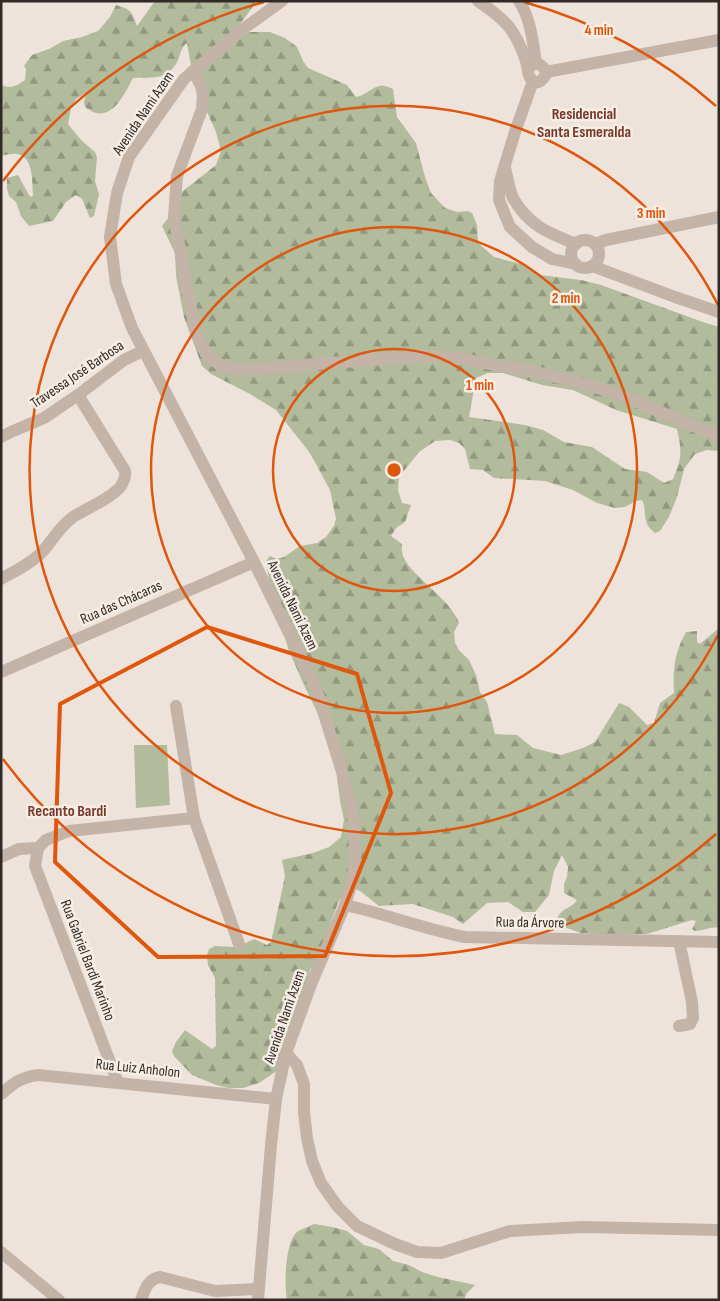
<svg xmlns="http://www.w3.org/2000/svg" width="720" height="1301" font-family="'Sofia Sans Condensed',sans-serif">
<defs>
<pattern id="forest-firs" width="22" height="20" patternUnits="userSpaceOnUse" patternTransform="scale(1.25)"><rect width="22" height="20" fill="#b2bb9c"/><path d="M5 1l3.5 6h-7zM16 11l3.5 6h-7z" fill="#91987f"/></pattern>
</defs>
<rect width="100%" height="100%" fill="#eee3da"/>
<g fill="url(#forest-firs)" fill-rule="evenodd">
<path d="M155 1H255V4L240 24 245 32H270L285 38 297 47 303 61 308 68 347 85 356 97C371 95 374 79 393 89L397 117 416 143 425 177 431 193 445 208 457 212 468 211 472 213 477 225 478 243 494 257 521 264 540 275 581 280 601 285 703 322 719 327V451L707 450 695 454 684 469 677 497 669 517 660 531 655 533C640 522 648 511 642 500L636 501 625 507 615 508 597 503 573 490 545 481 494 478 483 470 470 469 465 449 459 443 450 440 435 441 419 452 399 477 398 490 402 503 411 505 405 522 396 528 391 536 402 544C402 546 401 549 402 552 405 573 451 598 459 623L454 632 455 643 459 650 469 660 476 675 480 692 487 702 495 734 517 735 533 748 561 755 583 748 595 742 619 703 629 707 647 725 654 723 660 703 674 693C673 668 674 654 686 632L697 631V642L700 644 719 628V928C711 926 703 931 695 931L692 929 696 921 692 920 647 934 616 935 581 933 564 927 557 919C561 908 571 909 577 900L564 893V884L567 877 568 867 562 855 554 871 549 895 535 912H523L508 902 487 903 463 924 453 917 413 904 379 906 360 891 348 886 338 903 319 955 310 970 278 1070 259 1083 243 1088H228L216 1085 192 1075 174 1056 172 1051 176 1042 185 1030 212 1049 216 1046 215 978 208 965 207 955 209 949 215 946 237 947 254 939 267 945 271 942 285 876 282 860 313 853 329 847 341 837 344 820 340 801 336 767 319 716 303 683 288 648 269 580 266 561 270 556 277 559 284 557 300 546 317 543 326 537 334 526 336 519 330 490 310 453 276 410 250 394 211 374 202 366 184 317 176 276 175 253 162 226 173 212 183 191 216 165 221 151 216 132 194 83 187 43C181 47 181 53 178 60 168 81 153 77 133 78 126 91 115 117 96 113 93 112 88 109 85 107L84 102 87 92 76 99 71 108 68 124 81 140 95 152 97 157 95 181 99 194 94 216 90 218 82 199 76 195 66 202 53 221 29 226 21 216 16 202 9 196 7 189V178L18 175 29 195 31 197 33 195C32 182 34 157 17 154 13 153 6 155 1 156V85C12 89 16 86 25 80L26 69 24 66 32 55 49 49 63 41 82 37 98 31 110 17 116 5C131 9 132 12 137 26ZM488 373H503L542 385 573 390 616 410 677 429C682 451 682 458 673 479L664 483 647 472 625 469 592 447 564 442 543 430 525 425 469 417 476 378Z"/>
<path d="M314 1224 332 1227 347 1231 364 1245 379 1249 393 1261 409 1265 422 1272 438 1277 475 1285 467 1293 464 1300H287C284 1285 285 1244 296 1233 300 1229 309 1227 314 1224Z"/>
</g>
<path fill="#b2bb9c" d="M134 745H167L170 805 136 808Z"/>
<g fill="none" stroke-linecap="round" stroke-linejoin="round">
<g stroke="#c4b3a7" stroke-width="12">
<path d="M478 1C506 20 515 29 526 61 528 67 527 75 531 79 537 86 543 80 546 74 545 67 540 63 533 64L528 70"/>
<path d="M519 1C531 19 533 43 536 63"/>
<path d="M193 71 201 86 203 95 202 109 177 176 174 217 195 330 206 354 221 366 241 370 421 356 449 357 536 372 589 385 626 397 719 437"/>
<path d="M546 72 719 40"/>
<path d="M533 81 515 132 500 181 499 200 510 227 532 247 552 259 576 264"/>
<path d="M505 167C507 176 509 189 513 198 528 225 548 233 576 244"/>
<circle cx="585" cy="254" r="14"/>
<path d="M595 244 606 240 719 217"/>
<path d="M592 266 675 297 719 312"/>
<path d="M1 437 13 431 44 418 78 395 124 360 143 351"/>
<path d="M1 579C15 571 32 563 43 551 53 540 60 526 73 517 87 508 112 498 121 486 124 481 126 477 125 471L78 395"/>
<path d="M1 672 254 562"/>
<path d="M176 706 194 818 239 944"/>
<path d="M38 848 35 866 118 1083"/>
<path d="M1 857 19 849 38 848 46 840 69 831 194 818"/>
<path d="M345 905C386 914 424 929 465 937L719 942"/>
<path d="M679 941 692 1002 693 1018 690 1024 679 1026"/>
<path d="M286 1053 297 1065 304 1084V1112L307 1138 312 1161 321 1183 338 1207 357 1226 395 1244 417 1252 441 1253 510 1231 583 1227 719 1230"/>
<path d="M1 1094C14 1083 21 1077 38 1075L276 1099"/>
<path d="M1 1252 59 1300"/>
<path d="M141 1300C145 1289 148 1279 160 1277L215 1291 258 1289"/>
<path d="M258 1300 271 1145 276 1099 286 1053 312 982 345 905 353 879 355 855 354 821 342 772 316 688 254 562 132 328 116 284 110 237 117 193 129 157 184 79 243 29 282 1"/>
</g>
</g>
<path fill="none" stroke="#df570d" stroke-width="4" stroke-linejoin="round" d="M207 627 357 674 391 793 325 956 158 957 55 862 60 704Z"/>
<g fill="none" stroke="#df570d" stroke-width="2.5">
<circle cx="394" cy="470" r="121"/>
<circle cx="394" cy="470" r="243"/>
<path d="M718 635A364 364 0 1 1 718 305"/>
<path d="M716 834A486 486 0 0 1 3 759M3 181A486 486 0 0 1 264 2M524 2A486 486 0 0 1 716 106"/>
</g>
<g text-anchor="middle" stroke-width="5" stroke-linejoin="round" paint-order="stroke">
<g font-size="15" fill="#322a27" stroke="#f6eee5">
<text transform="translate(143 113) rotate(-56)" y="5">Avenida Nami Azem</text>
<text transform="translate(77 374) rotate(-34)" y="5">Travessa José Barbosa</text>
<text transform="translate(121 602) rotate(-24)" y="5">Rua das Chácaras</text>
<text transform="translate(293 605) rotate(64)" y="5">Avenida Nami Azem</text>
<text transform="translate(530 922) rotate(1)" y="5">Rua da Árvore</text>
<text transform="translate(88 960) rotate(69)" y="5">Rua Gabriel Bardi Marinho</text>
<text transform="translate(284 1017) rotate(-71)" y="5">Avenida Nami Azem</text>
<text transform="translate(138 1068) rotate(6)" y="5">Rua Luiz Anholon</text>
</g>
<g font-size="16" font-weight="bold" fill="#77392a" stroke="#f6eee5">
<text x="584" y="119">Residencial<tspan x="584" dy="18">Santa Esmeralda</tspan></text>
<text x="67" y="816">Recanto Bardi</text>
</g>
</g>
<circle cx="394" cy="470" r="8" fill="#df570d" stroke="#f6eee5" stroke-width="2.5"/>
<g font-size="15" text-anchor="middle" font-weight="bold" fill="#df570d" stroke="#f6eee5" stroke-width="5" stroke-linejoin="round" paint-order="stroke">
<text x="599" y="35">4 min</text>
<text x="651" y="218">3 min</text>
<text x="566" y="303">2 min</text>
<text x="480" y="390">1 min</text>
</g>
<rect width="720" height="1301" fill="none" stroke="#322a27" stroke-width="5"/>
</svg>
